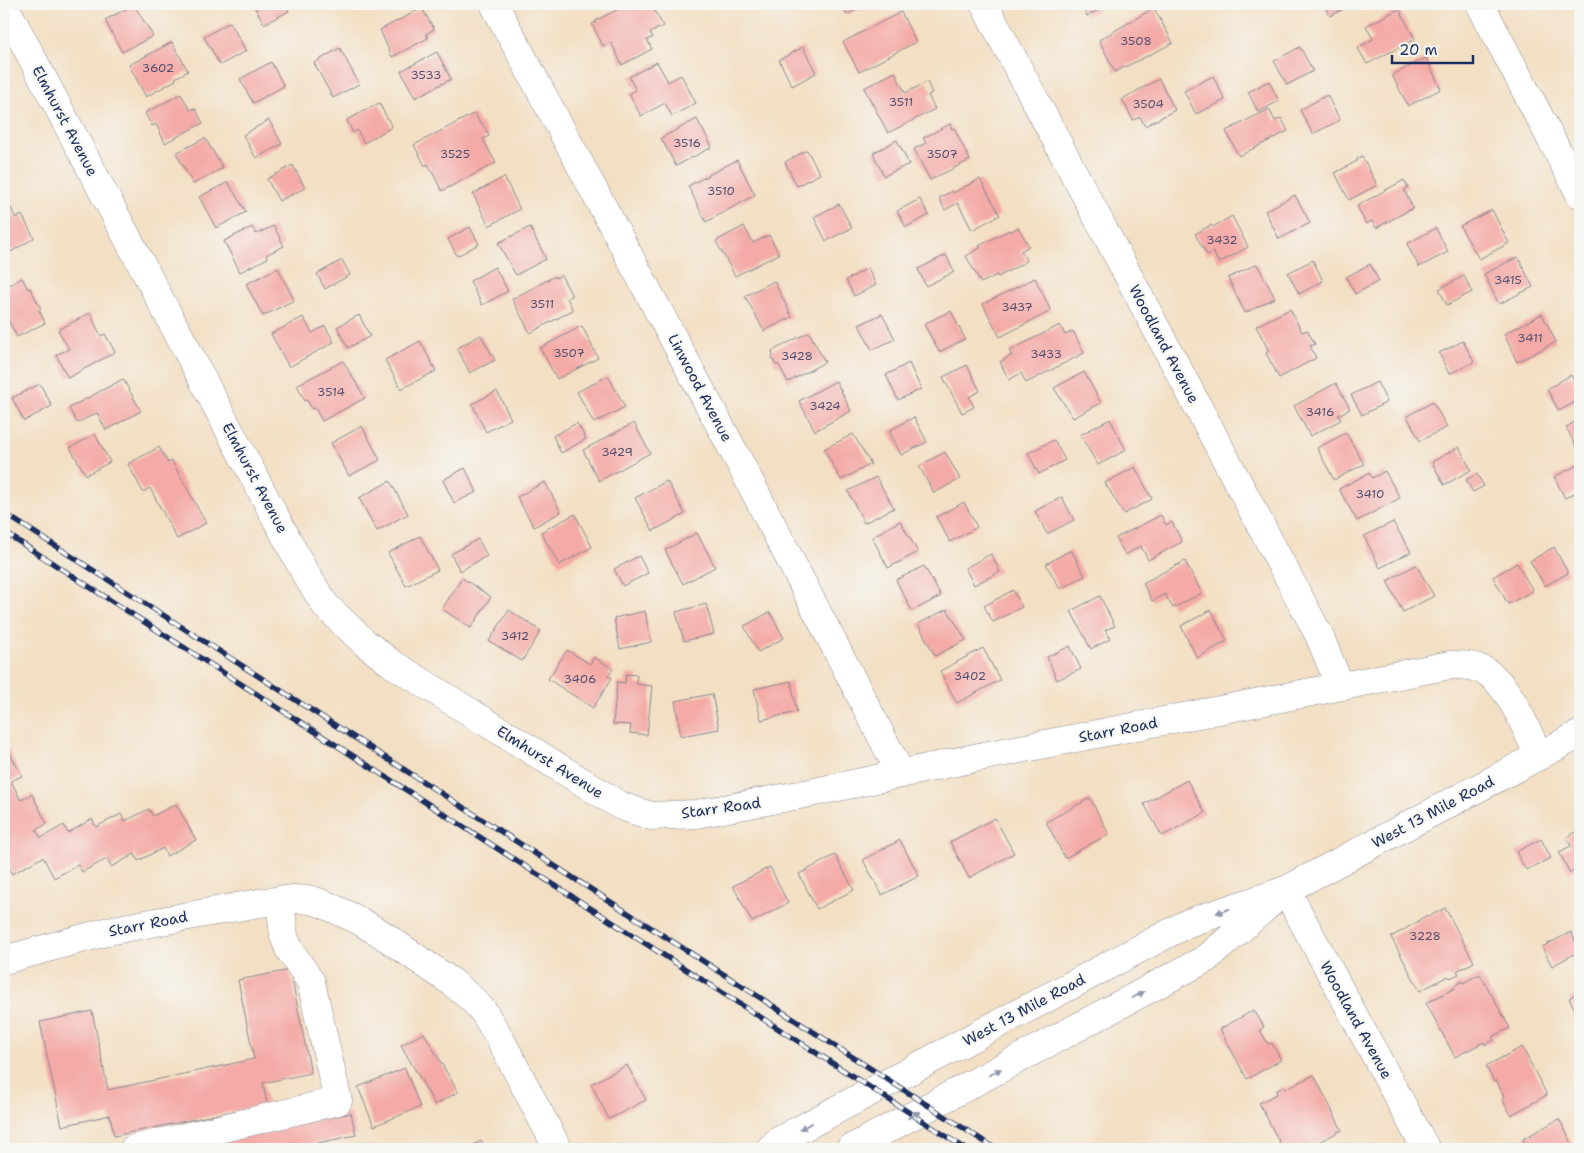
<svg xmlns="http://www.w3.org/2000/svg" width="1584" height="1153" font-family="'Shantell Sans',sans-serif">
<rect width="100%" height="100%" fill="#f6f6f2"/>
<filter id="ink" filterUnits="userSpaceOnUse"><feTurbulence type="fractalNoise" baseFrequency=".02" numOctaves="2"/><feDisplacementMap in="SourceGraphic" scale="10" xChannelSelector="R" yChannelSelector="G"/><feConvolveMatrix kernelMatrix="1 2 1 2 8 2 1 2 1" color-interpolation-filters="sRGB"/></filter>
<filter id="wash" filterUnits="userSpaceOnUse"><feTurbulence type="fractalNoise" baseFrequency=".0096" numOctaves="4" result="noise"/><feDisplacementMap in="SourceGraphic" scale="20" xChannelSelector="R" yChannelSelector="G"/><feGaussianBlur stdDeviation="1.12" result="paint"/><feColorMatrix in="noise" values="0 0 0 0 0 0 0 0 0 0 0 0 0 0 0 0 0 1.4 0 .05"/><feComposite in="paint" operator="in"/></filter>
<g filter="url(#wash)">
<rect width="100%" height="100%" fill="#f3dfc3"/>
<g id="blocks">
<g fill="#f4aaa6">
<path d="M253 4H285L289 11 264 24Z"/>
<path d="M628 4H651L663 26 650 33 653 37 647 40 652 49 622 65 611 42 603 46 592 24 596 22 595 21Z"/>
<path d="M841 4H867L847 15Z"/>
<path d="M1081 4H1110L1087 16Z"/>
<path d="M1324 4H1353L1330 16Z"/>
<path d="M134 5 153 36 122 52 105 20Z"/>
<path d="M422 8 434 29 426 34 428 38 392 57 380 30Z"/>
<path d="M1154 8 1173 43 1115 72 1099 40Z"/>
<path d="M1399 9 1415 39 1367 64 1358 48 1373 39 1366 26Z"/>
<path d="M901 12 916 42 859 72 843 42Z"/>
<path d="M230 22 246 51 220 65 204 37Z"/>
<path d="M172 42 188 71 175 78 176 80 146 97 129 65Z"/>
<path d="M803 47 816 73 792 86 779 60Z"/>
<path d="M1300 47 1313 71 1287 85 1274 61Z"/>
<path d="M340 48 359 84 333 98 314 63Z"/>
<path d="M437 52 451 79 415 98 401 71Z"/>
<path d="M1426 58 1441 89 1408 106 1392 75Z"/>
<path d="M271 62 284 86 253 103 240 79Z"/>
<path d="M657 62 668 82 681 75 696 103 672 116 665 103 641 116 629 94 636 90 629 77Z"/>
<path d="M895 72 905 93 927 82 932 93 928 95 935 109 888 133 864 88Z"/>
<path d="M1213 76 1225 100 1196 114 1184 91Z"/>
<path d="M1159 79 1175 110 1145 126 1140 117 1133 120 1122 99Z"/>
<path d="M1269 81 1279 101 1258 112 1248 92Z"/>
<path d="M181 94 190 110 195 108 203 123 165 143 156 124 152 126 145 113Z"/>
<path d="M1327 95 1340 120 1313 134 1300 110Z"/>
<path d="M379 103 392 127 364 143 357 130 353 133 347 120Z"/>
<path d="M1269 109 1275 121 1281 118 1288 131 1239 156 1226 131Z"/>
<path d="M475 113 480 124 482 123 489 136 483 139 496 163 442 191 428 164 425 166 414 145Z"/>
<path d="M697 119 712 147 676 166 661 138Z"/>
<path d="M269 120 282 144 256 158 243 135Z"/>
<path d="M950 124 952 129 954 128 970 160 930 180 914 149 926 143 923 138Z"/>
<path d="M205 138 223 168 193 184 176 153Z"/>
<path d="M897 140 909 164 884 176 873 153Z"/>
<path d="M807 150 820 174 797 186 785 162Z"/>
<path d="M1362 156 1377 185 1349 200 1335 173 1357 161V159Z"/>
<path d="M737 160 755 195 706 222 688 186Z"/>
<path d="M293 165 305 188 279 201 267 179Z"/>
<path d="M504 177 520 209 489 226 473 194Z"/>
<path d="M980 179 1000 215 972 230 958 203 945 210 939 198 952 191 953 193Z"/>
<path d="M1404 180 1408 187 1404 190 1413 208 1376 228 1372 221 1366 224 1357 206Z"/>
<path d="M228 182 246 212 216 228 199 197Z"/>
<path d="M4 195 16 218 22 215 34 238 11 252 10 249 4 252Z"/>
<path d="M1295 195 1310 223 1279 239 1265 211Z"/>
<path d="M920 199 929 215 906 227 897 211Z"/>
<path d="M839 204 852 228 826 241 814 217Z"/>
<path d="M1492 210 1509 243 1479 259 1460 226Z"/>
<path d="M1232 216 1248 247 1219 263 1213 252 1207 255 1195 234 1211 225 1213 227Z"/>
<path d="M274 226 284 246 266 255 268 258 240 272 224 241 252 227 256 234Z"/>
<path d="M744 226 753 243 769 235 779 254 735 276 716 241Z"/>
<path d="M470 227 479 244 457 256 448 239Z"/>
<path d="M530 227 546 259 516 275 498 243Z"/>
<path d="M1018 227 1029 246 1021 251 1027 261 998 277 997 275 981 283 966 256 980 248 979 246 1009 230 1010 232Z"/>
<path d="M1436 228 1448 252 1419 267 1407 244Z"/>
<path d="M946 255 954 272 926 286 918 269Z"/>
<path d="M1518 257 1533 287 1499 304 1484 274Z"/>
<path d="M342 260 350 275 325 289 317 274Z"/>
<path d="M1313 260 1323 281 1299 294 1288 273Z"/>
<path d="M1257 264 1275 298 1245 313 1228 278Z"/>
<path d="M1370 264 1379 281 1355 294 1346 277Z"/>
<path d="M495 267 508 291 482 305 470 281Z"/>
<path d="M278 268 294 300 263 316 246 284Z"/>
<path d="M868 268 876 285 854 296 846 280Z"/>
<path d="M561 275 572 296 567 298 573 310 530 333 512 299 555 276 556 278Z"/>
<path d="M1464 276 1472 292 1447 305 1439 289Z"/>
<path d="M22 278 28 289 30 288 41 309 39 310 45 323 17 337 4 312V288Z"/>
<path d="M1035 278 1051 311 1000 337 983 304Z"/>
<path d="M774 281 792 317 764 331 745 296Z"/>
<path d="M1290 309 1302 332 1307 330 1315 344 1310 346 1316 358 1279 378 1266 353 1269 351 1256 326Z"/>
<path d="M951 311 965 339 939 352 924 324Z"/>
<path d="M90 313 101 336 105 334 115 352 68 378 56 355 69 349 58 330Z"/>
<path d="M882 314 895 339 872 350 859 325Z"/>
<path d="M1542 314 1556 342 1517 362 1504 334Z"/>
<path d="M359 315 370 336 348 348 337 327Z"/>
<path d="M303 317 312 333 325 326 334 342 289 367 271 334Z"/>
<path d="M1060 325 1065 335 1073 331 1084 353 1026 383 1021 373 1009 380 1000 362 1012 355 1009 351Z"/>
<path d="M582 326 598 358 557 379 540 348Z"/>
<path d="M809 332 825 362 788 382 779 365H776L772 358 773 355 772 351Z"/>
<path d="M481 335 495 360 470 373 457 348Z"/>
<path d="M420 341 436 371 401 389 385 360Z"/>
<path d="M1463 341 1474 362 1449 374 1439 353Z"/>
<path d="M343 361 365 398 322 421 315 408 312 409 307 400 305 401 297 385Z"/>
<path d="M909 363 921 389 898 400 886 375Z"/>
<path d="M967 365 980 391 969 397 974 407 962 413 943 377Z"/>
<path d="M1084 372 1101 403 1073 418 1054 388Z"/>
<path d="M1571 375 1580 392V399L1559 411 1547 389Z"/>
<path d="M608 376 625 407 594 423 577 392Z"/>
<path d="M123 379 141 411 106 430 97 413 77 423 69 408Z"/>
<path d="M836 381 851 411 815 431 799 401Z"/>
<path d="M1377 382 1387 402 1362 415 1351 395Z"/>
<path d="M1336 383 1350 409 1338 415 1341 420 1310 436 1294 406Z"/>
<path d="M40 384 52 406 24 421 12 398Z"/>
<path d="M497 391 511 419 486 432 472 404Z"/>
<path d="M1433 402 1447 427 1420 441 1407 416Z"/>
<path d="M914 417 927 442 901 455 889 431Z"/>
<path d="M1110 419 1126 450 1098 465 1080 435Z"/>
<path d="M1580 419V454L1566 427Z"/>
<path d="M577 423 586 439 561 453 553 436Z"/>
<path d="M634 423 650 453 599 481 583 450Z"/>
<path d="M362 426 380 460 349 476 331 443Z"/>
<path d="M1346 433 1364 464 1334 480 1317 448Z"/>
<path d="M95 434 110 462 86 475 70 448Z"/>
<path d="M853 434 871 464 841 480 824 449Z"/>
<path d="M1054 440 1065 460 1039 474 1028 453Z"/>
<path d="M159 447 168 463 172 461 206 523 177 539 150 488 143 492 128 464Z"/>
<path d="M1459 447 1471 470 1444 485 1432 462Z"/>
<path d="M945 452 960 479 934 493 919 466Z"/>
<path d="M1578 465 1580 470V490L1565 498 1554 477Z"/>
<path d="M1135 467 1152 499 1124 514 1105 483Z"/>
<path d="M465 468 477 492 454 503 443 480Z"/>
<path d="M1385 471 1400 498 1357 521 1339 489 1369 473 1372 478Z"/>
<path d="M1477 474 1484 486 1473 492 1466 480Z"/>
<path d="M876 477 894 508 864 523 848 491Z"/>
<path d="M390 481 408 514 377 531 359 498Z"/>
<path d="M667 481 685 514 653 531 635 498Z"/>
<path d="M545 482 561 512 534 527 517 497Z"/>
<path d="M1062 497 1074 520 1047 534 1035 511Z"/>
<path d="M964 502 977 527 950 542 936 517Z"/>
<path d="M575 514 592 547 559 565 541 532Z"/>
<path d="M1161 515 1166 525 1172 522 1182 542 1148 560 1141 546 1125 555 1116 538Z"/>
<path d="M900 521 918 552 888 568 872 537Z"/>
<path d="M1393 522 1411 552 1380 568 1364 536Z"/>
<path d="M697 533 715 567 683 584 665 550Z"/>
<path d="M420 536 438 570 406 586 388 553Z"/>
<path d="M478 539 487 556 460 571 451 554Z"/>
<path d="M1554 547 1568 573 1545 586 1530 561Z"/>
<path d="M1071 550 1085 576 1060 589 1046 564Z"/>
<path d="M991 554 1000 572 974 585 965 568Z"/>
<path d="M639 556 648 573 623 586 614 569Z"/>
<path d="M1185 561 1202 593 1173 608 1165 594 1152 601 1143 583Z"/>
<path d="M1517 563 1533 591 1508 604 1493 577Z"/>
<path d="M1416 565 1434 596 1403 612 1387 581Z"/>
<path d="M924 566 941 596 912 611 896 580Z"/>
<path d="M462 578 491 597 471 628 442 609Z"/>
<path d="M1013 590 1022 607 993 622 984 606Z"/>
<path d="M1100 596 1115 626 1105 630 1110 639 1091 649 1071 611Z"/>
<path d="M706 604 714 634 684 641 676 612Z"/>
<path d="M947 609 966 640 935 656 918 624Z"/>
<path d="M509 610 541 631 522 661 489 641Z"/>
<path d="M1211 610 1227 641 1197 658 1181 626Z"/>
<path d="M645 611 651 642 620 649 614 618Z"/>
<path d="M770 612 784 638 758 652 744 626Z"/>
<path d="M1070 646 1081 669 1057 680 1047 657Z"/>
<path d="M983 648 1000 680 957 703 940 671Z"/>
<path d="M567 650 590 664 594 657 613 669 608 676 612 678 593 708 548 679Z"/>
<path d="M626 674 637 675 636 684 652 686 647 735 630 733 631 725 613 724 617 682 625 683Z"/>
<path d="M791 681 797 712 761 720 754 689Z"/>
<path d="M712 694 719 729 681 736 675 701Z"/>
<path d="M6 746 22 776 11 781 21 800 32 794 47 824 36 830 41 838 64 825 68 833 92 819 96 827 121 814 125 821 149 809 153 816 176 804 196 840 167 856 163 848 138 861 135 854 111 867 107 859 82 872 78 865 54 878 43 857 12 874 4 858V840L8 838 4 831V747Z"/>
<path d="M1187 780 1205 813 1162 836 1144 804Z"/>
<path d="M1090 798 1109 834 1065 858 1046 822Z"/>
<path d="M995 818 1014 853 969 878 950 842Z"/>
<path d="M1580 830V867L1570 873 1559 852 1571 846 1567 837Z"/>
<path d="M1541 839 1551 858 1526 870 1516 852Z"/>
<path d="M900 840 919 876 882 895 863 860Z"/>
<path d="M835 855 854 890 817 909 799 874Z"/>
<path d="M770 867 788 903 752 922 733 886Z"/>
<path d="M1445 908 1474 962 1457 971 1459 974 1450 978 1448 976 1420 991 1391 937 1419 921V920L1427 915 1428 917Z"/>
<path d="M1571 932 1580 951 1552 966 1542 947Z"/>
<path d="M290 970 311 1073 263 1083 267 1104 114 1136 110 1115 62 1126 40 1022 92 1011 108 1090 254 1059 238 980Z"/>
<path d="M1480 974 1510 1028 1492 1037 1494 1040 1485 1045 1484 1042 1455 1057 1426 1003 1455 988 1454 986 1462 981 1463 983Z"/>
<path d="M1580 991V1019L1569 998Z"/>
<path d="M1254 1010 1264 1027 1260 1030 1268 1044 1272 1043 1281 1060 1247 1079 1220 1029Z"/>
<path d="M424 1033 458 1092 435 1105 401 1045Z"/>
<path d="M1522 1047 1547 1095 1511 1115 1502 1099 1505 1098 1496 1080 1494 1082 1486 1066Z"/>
<path d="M627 1065 646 1100 609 1119 591 1084Z"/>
<path d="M405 1068 420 1107 374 1126 358 1087Z"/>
<path d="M1314 1075 1342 1130 1313 1145 1314 1146 1308 1149H1283L1259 1103 1277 1094 1276 1091 1284 1086 1285 1089Z"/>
<path d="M351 1113 356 1135 290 1149H187Z"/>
<path d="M1559 1119 1575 1149H1528L1523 1139Z"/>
<path d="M481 1141 485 1149H465Z"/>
<path d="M373 1145 374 1149H358V1148Z"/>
</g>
</g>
</g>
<g filter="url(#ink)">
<use href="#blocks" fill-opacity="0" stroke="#878790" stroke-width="1"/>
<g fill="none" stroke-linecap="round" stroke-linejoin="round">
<defs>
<g id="minor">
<path d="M494 4 740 463 901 774"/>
<path d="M984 4 1319 635 1340 686"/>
<path d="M1480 4 1580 194"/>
<path d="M4 5 305 573 326 606 365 643 391 663 621 806 651 816 696 814 810 793 984 756 1450 665C1461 665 1471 665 1481 669 1509 681 1526 730 1539 756"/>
<path d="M1286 890 1426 1149"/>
<path d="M4 960 113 930 259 903 294 899 312 900 326 905 356 919 380 933 453 983 473 1000 483 1011 498 1035 558 1149"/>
<path d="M134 1149 338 1101 311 982 289 949 284 936 280 900"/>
</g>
<g id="major">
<path d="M770 1149 778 1141 1188 923 1286 890 1580 734"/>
<path d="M850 1149 1207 958 1275 899"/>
</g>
</defs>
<use href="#minor" stroke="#878790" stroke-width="29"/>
<use href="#major" stroke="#878790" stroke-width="29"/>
<use href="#minor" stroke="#fff" stroke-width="28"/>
<use href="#major" stroke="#fff" stroke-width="28"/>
<defs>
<g id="rail">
<path d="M4 513 996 1149"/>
<path d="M4 532 966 1149"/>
</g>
</defs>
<use href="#rail" stroke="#1b2f5e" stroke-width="5.5"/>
<use href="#rail" stroke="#f6f6f2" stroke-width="4" stroke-dasharray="11" stroke-linecap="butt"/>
</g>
<defs><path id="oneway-solid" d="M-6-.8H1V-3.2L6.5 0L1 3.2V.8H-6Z" transform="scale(1.25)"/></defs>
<g fill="#8d97ae">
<use href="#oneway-solid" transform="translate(1223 911) rotate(162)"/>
<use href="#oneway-solid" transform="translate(1138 995) rotate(-28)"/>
<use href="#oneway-solid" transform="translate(995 1072) rotate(-28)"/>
<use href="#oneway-solid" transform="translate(914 1115) rotate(-28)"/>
<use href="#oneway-solid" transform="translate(806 1126) rotate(152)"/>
</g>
</g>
<g text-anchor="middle" stroke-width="4.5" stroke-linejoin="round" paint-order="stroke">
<g font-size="12" fill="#514e70">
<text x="1136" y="45">3508</text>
<text x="158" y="72">3602</text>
<text x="426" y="79">3533</text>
<text x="901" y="106">3511</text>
<text x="1148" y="108">3504</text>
<text x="687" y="147">3516</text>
<text x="455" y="158">3525</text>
<text x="942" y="158">3507</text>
<text x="721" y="195">3510</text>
<text x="1222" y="244">3432</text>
<text x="1508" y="284">3415</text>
<text x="542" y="308">3511</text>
<text x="1017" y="311">3437</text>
<text x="1530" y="342">3411</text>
<text x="569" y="357">3507</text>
<text x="1046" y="358">3433</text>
<text x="797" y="360">3428</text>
<text x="331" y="396">3514</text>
<text x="825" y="410">3424</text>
<text x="1320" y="416">3416</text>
<text x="617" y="456">3429</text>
<text x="1370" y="498">3410</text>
<text x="515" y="640">3412</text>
<text x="970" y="680">3402</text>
<text x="580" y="683">3406</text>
<text x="1425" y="940">3228</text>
</g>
<g font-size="15" fill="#1b2f5e" stroke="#f6f6f2">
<text transform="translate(65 121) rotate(62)" y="5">Elmhurst Avenue</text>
<text transform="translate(1164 344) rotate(62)" y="5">Woodland Avenue</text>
<text transform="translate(700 388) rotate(62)" y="5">Linwood Avenue</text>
<text transform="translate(255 478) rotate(62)" y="5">Elmhurst Avenue</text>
<text transform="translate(1118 730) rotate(-11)" y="5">Starr Road</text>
<text transform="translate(550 762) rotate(32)" y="5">Elmhurst Avenue</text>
<text transform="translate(721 808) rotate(-8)" y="5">Starr Road</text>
<text transform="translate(1433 812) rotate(-28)" y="5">West 13 Mile Road</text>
<text transform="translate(148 924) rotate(-11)" y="5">Starr Road</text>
<text transform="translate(1024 1010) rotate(-28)" y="5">West 13 Mile Road</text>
<text transform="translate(1356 1020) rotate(61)" y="5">Woodland Avenue</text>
</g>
</g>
<rect width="1584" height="1153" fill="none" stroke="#f6f6f2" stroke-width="20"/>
<path d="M1392 55v8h81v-8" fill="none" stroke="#1b2f5e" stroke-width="2.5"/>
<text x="1399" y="55" font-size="15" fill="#1b2f5e" stroke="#f6f6f2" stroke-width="4" paint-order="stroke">20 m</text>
</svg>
